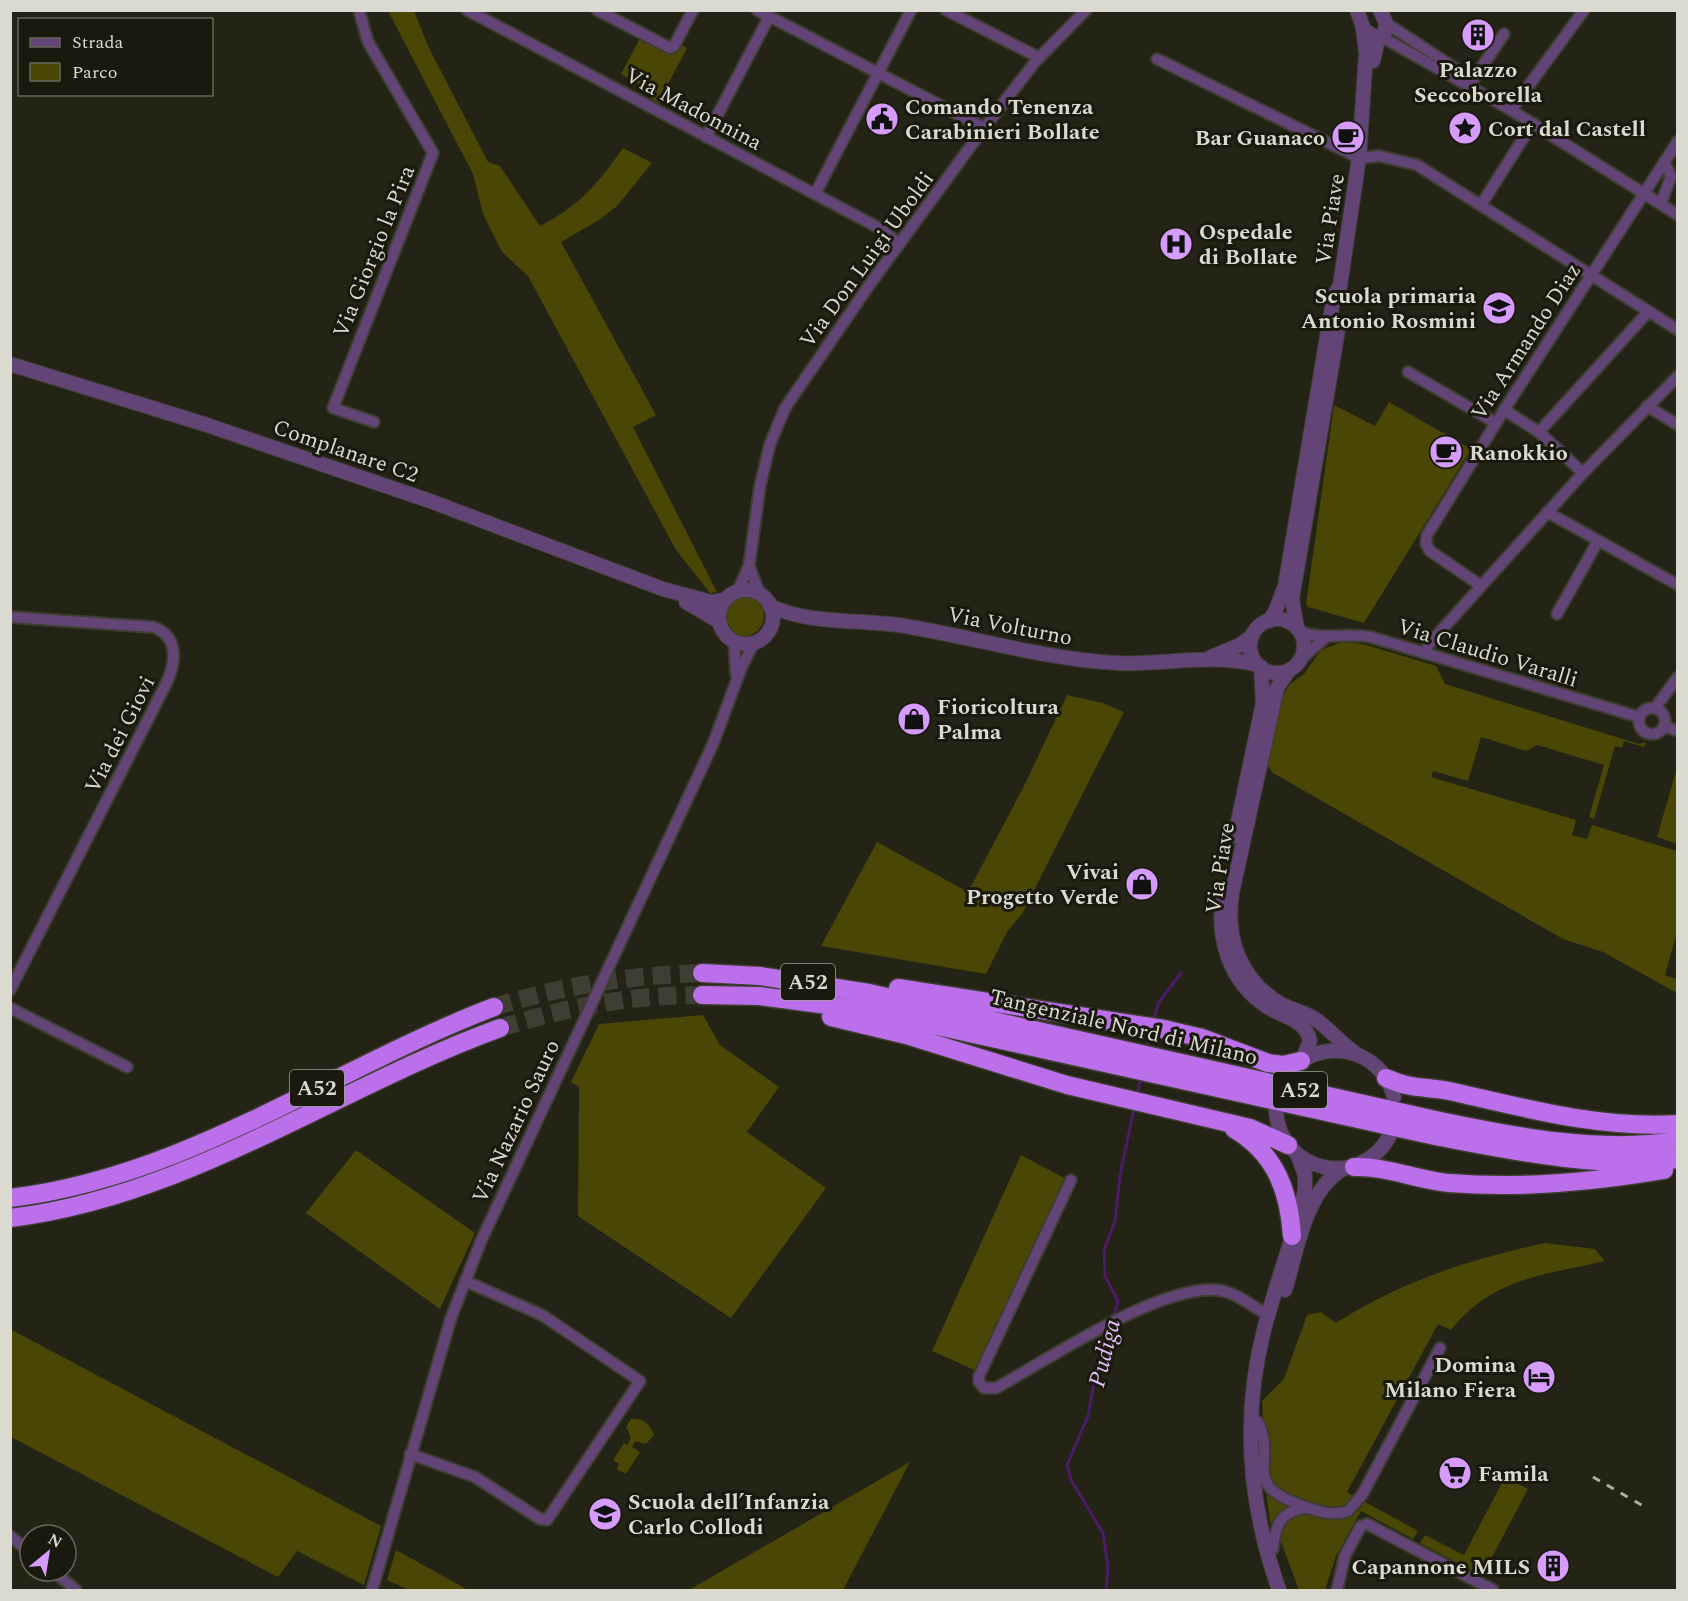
<svg xmlns="http://www.w3.org/2000/svg" width="1688" height="1601" font-family="Spectral,serif">
<rect width="100%" height="100%" fill="#232316"/>
<g fill="#4a4606">
<path d="M388 11H414L429 48 488 162 500 166 540 226C581 204 596 186 623 148L652 163 617 206 599 220 561 242 656 415 633 427 717 592 710 593 676 550 528 276 502 252 483 214 473 174Z"/>
<path d="M640 38 672 55 680 44 687 48 661 97 660 104 650 98 653 92 621 74Z"/>
<path d="M1389 402 1471 449 1364 623 1308 607 1306 604 1334 405 1375 426Z"/>
<circle cx="744" cy="616" r="20"/>
<path d="M1342 642 1363 644 1436 666 1445 684 1639 744 1646 742 1644 747 1624 741 1622 748 1615 746 1594 819 1589 817 1604 765 1537 745 1526 751 1481 737 1468 781 1433 771 1431 777 1576 820 1572 835 1587 839 1592 825 1677 851V932L1665 975 1677 979V993L1603 952 1563 939 1273 773 1266 763 1282 697 1290 684 1304 674 1321 650Z"/>
<path d="M1067 695 1103 703 1124 712 1022 914 1007 932 986 974 821 946 877 842 968 892 1026 782Z"/>
<path d="M1677 768V844L1657 837Z"/>
<path d="M703 1015 720 1045 779 1087 747 1132 826 1188 731 1318 578 1216 579 1087 571 1082 599 1024Z"/>
<path d="M356 1150 475 1233 440 1309 306 1213Z"/>
<path d="M1021 1155 1068 1180 977 1371 932 1351Z"/>
<path d="M1545 1243 1595 1249 1605 1261C1544 1275 1492 1278 1451 1330L1438 1324 1347 1492 1354 1497 1347 1505 1331 1507 1299 1499 1278 1491 1267 1475 1262 1401 1284 1379 1307 1315 1321 1312 1336 1323C1401 1281 1471 1259 1545 1243Z"/>
<path d="M10 1329 381 1526 364 1585 297 1551 278 1577 11 1437Z"/>
<path d="M631 1419C642 1417 651 1425 654 1435L646 1444 635 1441 632 1447 640 1452 626 1474 617 1469 619 1464 613 1460 624 1443 627 1445 631 1438 626 1427Z"/>
<path d="M910 1462 843 1590H689Z"/>
<path d="M1505 1477 1528 1489 1482 1576 1420 1543 1425 1535 1464 1555Z"/>
<path d="M1266 1490 1289 1506 1272 1524 1270 1522Z"/>
<path d="M1365 1502 1418 1531 1413 1539 1361 1511 1336 1556 1325 1590H1299L1280 1539 1286 1520C1291 1518 1298 1513 1303 1513 1330 1513 1345 1531 1365 1502Z"/>
<path d="M396 1550 468 1590H409L387 1580Z"/>
</g>
<g fill="none" stroke-linecap="round" stroke-linejoin="round">
<g stroke="#4c1b67" stroke-width="3">
<path d="M1153 1020 1159 1002 1181 973"/>
<path d="M1147 1049 1151 1032"/>
<path d="M1137 1096 1141 1076"/>
<path d="M1113 1319 1118 1301 1105 1276 1104 1250 1115 1221 1120 1175 1134 1109"/>
<path d="M1106 1590 1108 1567 1103 1533 1071 1480 1067 1465 1088 1416 1096 1373 1110 1328"/>
</g>
<g stroke="#3e3e32" stroke-width="18" stroke-dasharray="18 9" stroke-linecap="butt">
<path d="M494 1007C561 986 631 975 702 973"/>
<path d="M500 1028C567 1007 631 995 702 995"/>
</g>
<defs>
<g id="minor">
<path d="M359 10 368 42 433 153 333 408 374 422"/>
<path d="M467 10 881 229 899 244"/>
<path d="M597 10 670 48 674 46 693 10"/>
<path d="M757 10 984 128"/>
<path d="M946 10 1038 57"/>
<path d="M1386 23 1473 80"/>
<path d="M1382 37 1511 110 1678 215"/>
<path d="M1157 59 1359 158 1379 156 1417 165 1678 330"/>
<path d="M1473 80 1504 34"/>
<path d="M1511 110 1584 10"/>
<path d="M706 137 769 17"/>
<path d="M815 194 911 10"/>
<path d="M1661 204 1671 176 1664 162"/>
<path d="M1481 205 1533 123"/>
<path d="M1408 372 1496 423"/>
<path d="M1647 406 1678 425"/>
<path d="M1504 410 1539 432 1583 473"/>
<path d="M1539 432 1648 312"/>
<path d="M1547 512 1678 585"/>
<path d="M749 566 760 594"/>
<path d="M1480 585 1430 551 1426 544 1427 535 1504 410 1678 141"/>
<path d="M737 592 749 566 760 486 770 444 785 408 870 284 984 128 1035 62 1086 10"/>
<path d="M1557 614 1598 541"/>
<path d="M10 617 153 627C179 636 176 662 167 682L10 990"/>
<path d="M1299 631C1323 641 1346 632 1371 637L1639 717"/>
<path d="M734 641 736 674"/>
<path d="M1424 653 1430 643 1583 473 1678 376"/>
<path d="M1301 659 1325 638"/>
<circle cx="1652" cy="721" r="13"/>
<path d="M1655 708 1678 677"/>
<path d="M1664 726 1678 731"/>
<path d="M10 1008 127 1067"/>
<path d="M1071 1180 979 1376V1382L984 1388H996C1047 1360 1167 1279 1223 1291 1240 1295 1253 1307 1268 1315"/>
<path d="M1258 1422C1278 1464 1237 1484 1306 1507 1320 1512 1333 1516 1348 1511L1362 1495 1440 1348"/>
<path d="M410 1454 475 1477 540 1519 547 1520 640 1381 542 1315 465 1281"/>
<path d="M10 1536 30 1552"/>
<path d="M1273 1549C1275 1526 1280 1511 1306 1508"/>
<path d="M53 1571 76 1590"/>
<path d="M372 1590 451 1318 481 1241 713 744 742 666 754 643"/>
<path d="M1337 1590 1345 1555 1361 1526 1367 1524 1493 1590"/>
</g>
<g id="tertiary">
<path d="M1357 10 1364 30 1378 39 1384 35 1386 23 1380 10"/>
<path d="M1373 61 1378 39"/>
<path d="M10 364 204 424 430 501 663 589 711 602 725 600"/>
<circle cx="746" cy="617" r="27"/>
<path d="M686 602 720 622"/>
<path d="M770 606C811 625 861 619 905 626 976 638 1045 659 1117 663 1164 665 1212 653 1258 665"/>
<circle cx="1277" cy="646" r="27"/>
<path d="M1269 621 1275 612 1285 586 1334 295 1340 286 1359 158 1366 53 1363 28"/>
<path d="M1297 628 1292 599 1338 330"/>
<path d="M1211 657 1240 645 1252 636"/>
<path d="M1289 670 1277 688 1232 893C1225 938 1240 980 1281 1004 1292 1010 1305 1012 1315 1019 1331 1030 1342 1045 1358 1055"/>
<path d="M1235 836 1263 703 1261 667"/>
<path d="M1224 890C1215 935 1228 982 1269 1008 1284 1017 1306 1020 1310 1041L1302 1060"/>
<path d="M1286 1076C1317 1034 1382 1047 1394 1097"/>
<path d="M1276 1111C1280 1172 1359 1190 1389 1137"/>
<path d="M1285 1290C1297 1251 1305 1191 1343 1169"/>
<path d="M1279 1590C1249 1505 1241 1419 1264 1330 1276 1283 1294 1237 1305 1190V1175L1298 1156"/>
</g>
<g id="motorway">
<path d="M702 973 760 976 869 993 1440 1121C1517 1137 1598 1153 1678 1141"/>
<path d="M898 988 1164 1029 1202 1038 1268 1063 1283 1065 1301 1061"/>
<path d="M702 995 759 996 865 1010 1435 1136C1514 1151 1596 1169 1678 1159"/>
<path d="M831 1017 906 1035 1067 1085 1250 1128 1288 1145"/>
<path d="M1386 1078C1413 1090 1424 1086 1449 1091 1525 1108 1599 1129 1678 1124"/>
<path d="M1234 1129C1275 1153 1289 1190 1292 1236"/>
<path d="M1354 1167C1386 1166 1417 1180 1449 1183 1522 1189 1593 1182 1664 1170"/>
<path d="M10 1198C187 1177 332 1069 494 1007"/>
<path d="M10 1218C189 1196 335 1088 500 1028"/>
</g>
</defs>
<use href="#minor" stroke="#3d3d30" stroke-width="14"/>
<use href="#tertiary" stroke="#3d3d30" stroke-width="16"/>
<use href="#motorway" stroke="#3d3d30" stroke-width="21"/>
<use href="#minor" stroke="#624576" stroke-width="10"/>
<use href="#tertiary" stroke="#624576" stroke-width="14"/>
<use href="#motorway" stroke="#bc6feb" stroke-width="18"/>
<path stroke="#aeaea4" stroke-width="3" stroke-dasharray="8 8" stroke-linecap="butt" d="M1593 1477 1645 1507"/>
</g>
<defs>
<symbol id="building-disc" viewBox="-11 -11 22 22"><circle r="9.5" fill="#d59cfb" stroke="#1a190d"/><path d="M-4-6H4V6H1V3H-1V6H-4ZM-2.5-4.3h1.7v1.8h-1.7ZM.8-4.3h1.7v1.8H.8ZM-2.5-1h1.7V.8h-1.7ZM.8-1h1.7V.8H.8Z" fill="#111"/></symbol>
<symbol id="civic-disc" viewBox="-11 -11 22 22"><circle r="9.5" fill="#d59cfb" stroke="#1a190d"/><path d="M-.6-6.5H3V-4.5H.6V-3L4-1V1h2V6H-6V1h2V-1L-.6-3ZM-1.2 2.5V6h2.4V2.5Z" fill="#111"/></symbol>
<symbol id="sight-disc" viewBox="-11 -11 22 22"><circle r="9.5" fill="#d59cfb" stroke="#1a190d"/><path d="M0-6L1.8-2.2L6-1.7L2.9 1.2L3.7 5.4L0 3.3L-3.7 5.4L-2.9 1.2L-6-1.7L-1.8-2.2Z" fill="#111"/></symbol>
<symbol id="cafe-disc" viewBox="-11 -11 22 22"><circle r="9.5" fill="#d59cfb" stroke="#1a190d"/><path d="M-5.5-4.5H6V0H3Q3 3.5 0 3.5H-2.5Q-5.5 3.5-5.5 0ZM3-3.2v2h1.7v-2ZM-6 4.5H4V6H-6Z" fill="#111"/></symbol>
<symbol id="hospital-disc" viewBox="-11 -11 22 22"><circle r="9.5" fill="#d59cfb" stroke="#1a190d"/><path d="M-5-5h3v3.5h4V-5h3V5h-3V1.5h-4V5h-3Z" fill="#111"/></symbol>
<symbol id="school-disc" viewBox="-11 -11 22 22"><circle r="9.5" fill="#d59cfb" stroke="#1a190d"/><path d="M0-5L7-2L0 1L-7-2ZM-4 1L0 2.5L4 1V4Q0 6-4 4Z" fill="#111"/></symbol>
<symbol id="shop-disc" viewBox="-11 -11 22 22"><circle r="9.5" fill="#d59cfb" stroke="#1a190d"/><path d="M-5-2.5h2.3a2.7 3.5 0 0 1 5.4 0H5L5.5 6h-11ZM-1.5-2.5h3a1.5 2.3 0 0 0-3 0Z" fill="#111"/></symbol>
<symbol id="hotel-disc" viewBox="-11 -11 22 22"><circle r="9.5" fill="#d59cfb" stroke="#1a190d"/><path d="M-6-4.5h1.5V1H6V5H4.5V3h-9V5H-6ZM-4 0a1.8 1.8 0 1 1 3.6 0ZM.5 0V-2.5h3Q6-2.5 6 0Z" fill="#111"/></symbol>
<symbol id="supermarket-disc" viewBox="-11 -11 22 22"><circle r="9.5" fill="#d59cfb" stroke="#1a190d"/><path d="M-6-5.5h2.5l.6 2H6L4.5 2H-2.5L-4.4-4H-6ZM-1.5 3.2a1.3 1.3 0 1 0 .1 0ZM3 3.2a1.3 1.3 0 1 0 .1 0Z" fill="#111"/></symbol>
</defs>
<g fill-rule="evenodd">
<use href="#building-disc" x="1459" y="16" width="38" height="38"/>
<use href="#civic-disc" x="863" y="100" width="38" height="38"/>
<use href="#sight-disc" x="1446" y="109" width="38" height="38"/>
<use href="#cafe-disc" x="1329" y="118" width="38" height="38"/>
<use href="#hospital-disc" x="1157" y="225" width="38" height="38"/>
<use href="#school-disc" x="1480" y="289" width="38" height="38"/>
<use href="#cafe-disc" x="1427" y="433" width="38" height="38"/>
<use href="#shop-disc" x="895" y="700" width="38" height="38"/>
<use href="#shop-disc" x="1123" y="865" width="38" height="38"/>
<use href="#hotel-disc" x="1520" y="1358" width="38" height="38"/>
<use href="#supermarket-disc" x="1436" y="1454" width="38" height="38"/>
<use href="#school-disc" x="586" y="1495" width="38" height="38"/>
<use href="#building-disc" x="1534" y="1547" width="38" height="38"/>
</g>
<g text-anchor="middle" stroke-width="6" stroke-linejoin="round" paint-order="stroke">
<g fill="#1a190d" stroke="#a0a096" stroke-width="1.5">
<rect x="781" y="964" width="54" height="36" rx="4.5"/>
<rect x="290" y="1070" width="54" height="36" rx="4.5"/>
<rect x="1273" y="1072" width="54" height="36" rx="4.5"/>
</g>
<g font-size="21" font-weight="bold" fill="#dadad1">
<text x="808" y="989">A52</text>
<text x="317" y="1095">A52</text>
<text x="1300" y="1097">A52</text>
</g>
<g font-size="22" font-weight="bold" fill="#dadad1" stroke="#1a190d" text-anchor="start">
<text x="1478" y="77" text-anchor="middle">Palazzo<tspan x="1478" dy="25">Seccoborella</tspan></text>
<text x="905" y="114">Comando Tenenza<tspan x="905" dy="25">Carabinieri Bollate</tspan></text>
<text x="1488" y="136">Cort dal Castell</text>
<text x="1325" y="145" text-anchor="end">Bar Guanaco</text>
<text x="1199" y="239">Ospedale<tspan x="1199" dy="25">di Bollate</tspan></text>
<text x="1476" y="303" text-anchor="end">Scuola primaria<tspan x="1476" dy="25">Antonio Rosmini</tspan></text>
<text x="1469" y="460">Ranokkio</text>
<text x="937" y="714">Fioricoltura<tspan x="937" dy="25">Palma</tspan></text>
<text x="1119" y="879" text-anchor="end">Vivai<tspan x="1119" dy="25">Progetto Verde</tspan></text>
<text x="1516" y="1372" text-anchor="end">Domina<tspan x="1516" dy="25">Milano Fiera</tspan></text>
<text x="1478" y="1481">Famila</text>
<text x="628" y="1509">Scuola dell’Infanzia<tspan x="628" dy="25">Carlo Collodi</tspan></text>
<text x="1530" y="1574" text-anchor="end">Capannone MILS</text>
</g>
<g font-size="22" fill="#dadad1" stroke="#1a190d">
<text transform="translate(694 108) rotate(28)" y="8">Via Madonnina</text>
<text transform="translate(1329 219) rotate(-81)" y="8">Via Piave</text>
<text transform="translate(373 251) rotate(-68)" y="8">Via Giorgio la Pira</text>
<text transform="translate(866 259) rotate(-54)" y="8">Via Don Luigi Uboldi</text>
<text transform="translate(1525 341) rotate(-57)" y="8">Via Armando Diaz</text>
<text transform="translate(346 450) rotate(19)" y="8">Complanare C2</text>
<text transform="translate(1010 625) rotate(11)" y="8">Via Volturno</text>
<text transform="translate(1488 652) rotate(17)" y="8">Via Claudio Varalli</text>
<text transform="translate(119 734) rotate(-63)" y="8">Via dei Giovi</text>
<text transform="translate(1219 868) rotate(-81)" y="8">Via Piave</text>
<text transform="translate(1124 1026) rotate(13)" y="8">Tangenziale Nord di Milano</text>
<text transform="translate(515 1121) rotate(-65)" y="8">Via Nazario Sauro</text>
</g>
<g font-size="24" font-style="italic" fill="#e2bdfc" stroke="#1a190d">
<text transform="translate(1104 1353) rotate(-76)" y="8">Pudiga</text>
</g>
</g>
<rect width="1688" height="1601" fill="none" stroke="#dadad1" stroke-width="24"/>
<rect x="18" y="18" width="195" height="78" fill="#1a190d" stroke="#67665b" stroke-width="1.5"/>
<rect x="30" y="38" width="30" height="9" fill="#624576" stroke="#67665b" stroke-width="1.5"/>
<text x="72" y="48" font-size="18" fill="#dadad1">Strada</text>
<rect x="30" y="63" width="30" height="18" fill="#4a4606" stroke="#67665b" stroke-width="1.5"/>
<text x="72" y="78" font-size="18" fill="#dadad1">Parco</text>
<g transform="translate(48 1553) rotate(30)"><circle r="28" fill="#1a190d" stroke="#67665b" stroke-width="1.5"/>
<path d="M0-4.5L10 22L0 15L-10 22Z" fill="#d59cfb"/>
<text y="-9" font-size="16" font-weight="bold" text-anchor="middle" fill="#dadad1">N</text>
</g>
</svg>
